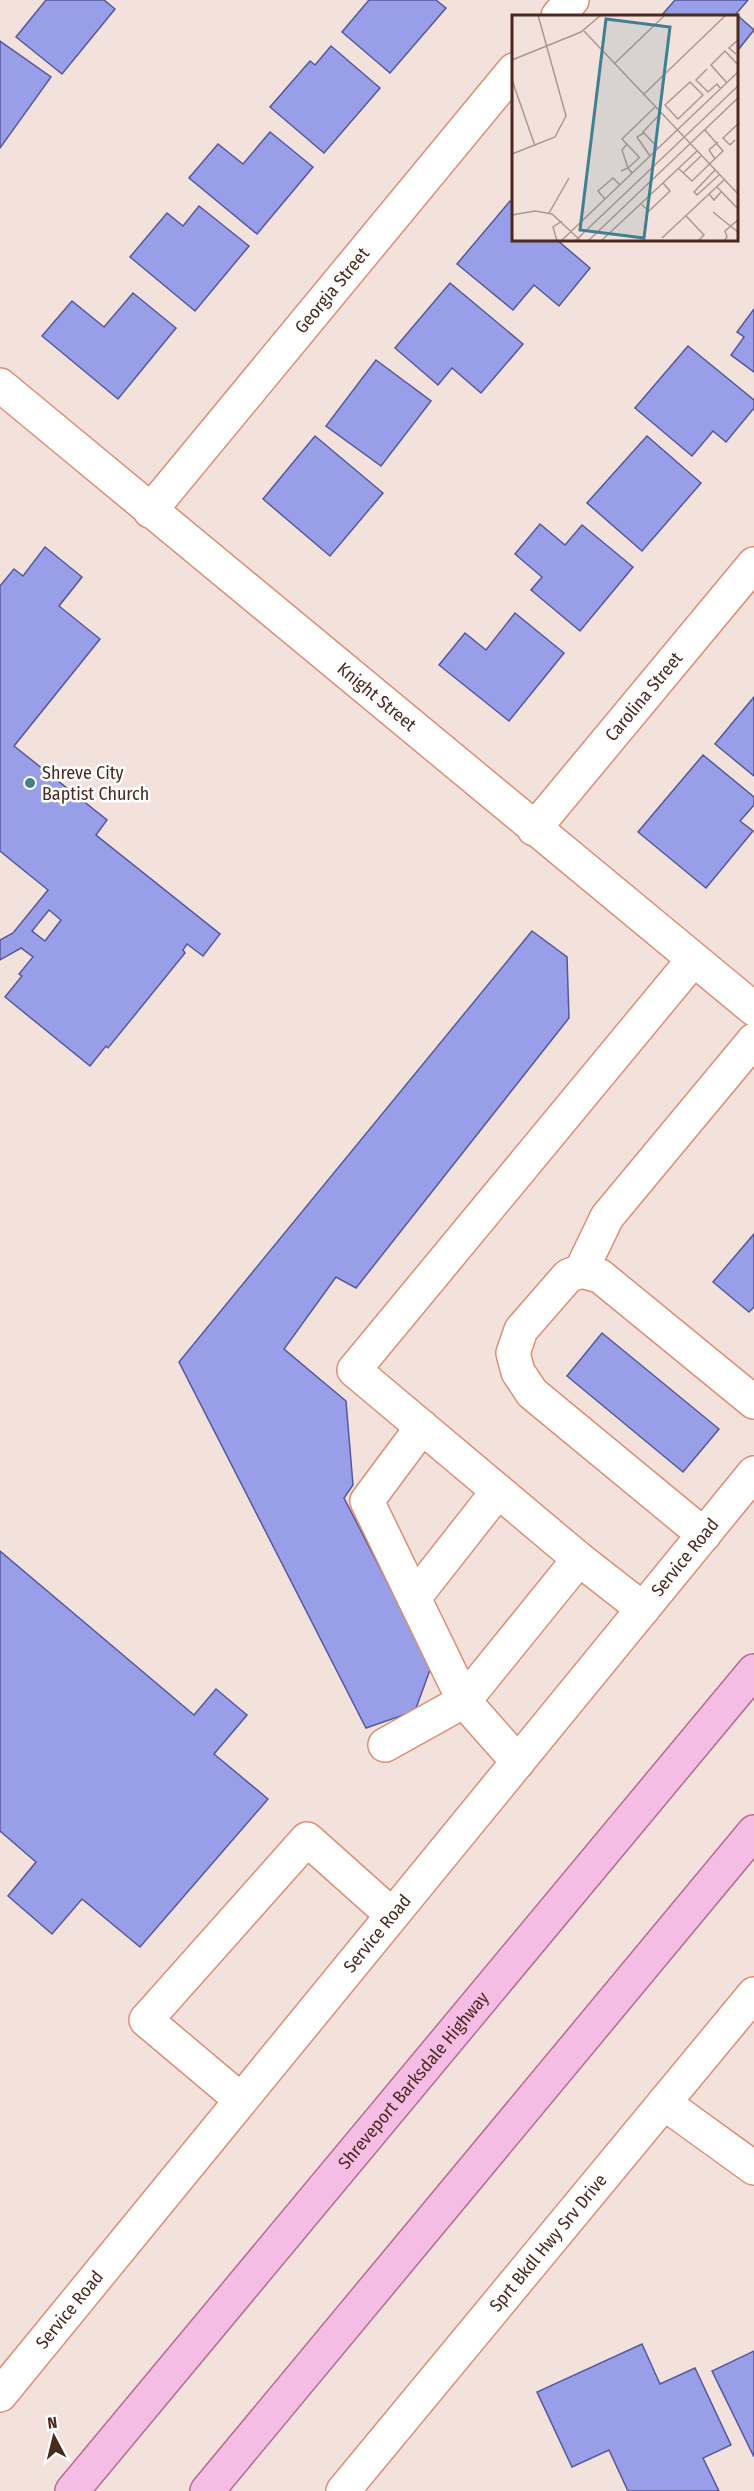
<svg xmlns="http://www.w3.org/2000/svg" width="754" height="2491" font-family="'Fira Sans Condensed',sans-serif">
<rect width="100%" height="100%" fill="#f3e1dc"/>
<g fill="#989fe8" stroke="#55589b" stroke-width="1.5" fill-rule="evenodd">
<path d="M46 0H104L115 9 62 74 16 37Z"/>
<path d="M369 0H436L446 8 390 73 342 32Z"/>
<path d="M675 0H748L736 14 754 30 738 50V16H661Z"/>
<path d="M0 41 51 77 0 148Z"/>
<path d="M331 46 380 88 324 153 270 107 310 61 315 65Z"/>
<path d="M270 132 313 167 257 234 189 178 218 144 243 164Z"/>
<path d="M510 201 514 205V240H557L590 268 559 306 534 285 513 310 457 264Z"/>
<path d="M199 206 249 246 195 311 130 257 167 213 183 226Z"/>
<path d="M450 283 523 344 481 393 452 368 438 385 395 348Z"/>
<path d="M133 293 176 328 118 399 42 336 72 301 104 327Z"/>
<path d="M754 309V372L731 355 744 337 737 332Z"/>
<path d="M688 346 754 400V408L726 442 713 431 692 456 635 408Z"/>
<path d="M376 360 431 401 381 466 326 426Z"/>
<path d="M315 436 383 493 330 556 263 499Z"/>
<path d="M647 436 701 483 642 551 587 503Z"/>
<path d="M540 524 565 545 582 525 633 567 580 631 531 590 542 577 515 554Z"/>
<path d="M45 547 82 577 59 606 100 639 14 746 107 820 96 835 220 934 203 956 187 944 183 950 185 953 108 1048 106 1046 90 1066 5 997 22 976 19 974 33 957 21 948 0 960V940L13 933 48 890 0 851V586L14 569 23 576ZM49 910 61 920 45 941 32 931Z"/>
<path d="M515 613 564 653 509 721 439 665 465 633 486 650Z"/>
<path d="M754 697V776L715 744Z"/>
<path d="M703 755 754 797V805L740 821 753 831 706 888 638 832Z"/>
<path d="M532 931 567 957 569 1018 356 1288 336 1277 284 1349 346 1401 353 1485 344 1498 431 1667 415 1711 366 1728 179 1362Z"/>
<path d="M754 1234V1307L749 1312 713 1282Z"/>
<path d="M602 1333 719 1429 683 1472 567 1376Z"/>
<path d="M0 1551 194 1715 216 1689 247 1715 214 1754 268 1799 140 1947 82 1899 52 1934 8 1896 36 1862 0 1831Z"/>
<path d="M642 2344 660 2384 695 2368 731 2445 703 2458 719 2491H628L609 2450 572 2467 537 2392Z"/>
<path d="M754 2351V2457L712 2371Z"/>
</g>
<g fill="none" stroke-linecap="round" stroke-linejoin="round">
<defs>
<g id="minor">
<path d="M558 16 572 0"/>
<path id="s1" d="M0 385 754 1009"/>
<path id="s2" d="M150 511 514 70"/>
<path id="s3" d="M534 829 754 564"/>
<path d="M581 1271 607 1217 754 1040"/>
<path d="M704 1535 532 1393 518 1372 513 1353 521 1330 568 1276 581 1271 600 1276 754 1402"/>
<path d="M579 1559 354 1370 693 960"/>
<path d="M414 1598 498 1491"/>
<path d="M385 1745 464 1701 367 1501 422 1427"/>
<path d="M518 1762 464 1701 579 1559 643 1609"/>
<path d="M241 2100 146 2020 307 1839 392 1915"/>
<path d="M664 2103 754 2168"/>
<path id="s4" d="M0 2395 754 1473"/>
<path id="s5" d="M343 2491 754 1994"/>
</g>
<g id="major">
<path id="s6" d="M72 2491 754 1671"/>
<path d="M207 2491 754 1832"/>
</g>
</defs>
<use href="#minor" stroke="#de8e73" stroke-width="36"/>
<use href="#major" stroke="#b56c93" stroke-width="36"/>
<use href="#minor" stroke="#fff" stroke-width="33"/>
<use href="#major" stroke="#f5bce4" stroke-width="33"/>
</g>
<circle fill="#408093" stroke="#fff" stroke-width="2" cx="30" cy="783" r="6"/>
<g text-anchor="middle" stroke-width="5" stroke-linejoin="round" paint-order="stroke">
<g font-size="18" fill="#4a291e" stroke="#fff">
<text dy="6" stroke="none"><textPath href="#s2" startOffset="286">Georgia Street</textPath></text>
<text dy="6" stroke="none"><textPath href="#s3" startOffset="172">Carolina Street</textPath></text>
<text dy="6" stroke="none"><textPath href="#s1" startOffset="489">Knight Street</textPath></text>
<text dy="6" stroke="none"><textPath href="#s4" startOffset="1082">Service Road</textPath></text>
<text dy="6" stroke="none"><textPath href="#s4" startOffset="596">Service Road</textPath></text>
<text dy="6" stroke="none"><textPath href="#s6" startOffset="534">Shreveport Barksdale Highway</textPath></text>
<text dy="6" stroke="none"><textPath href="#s5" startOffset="322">Sprt Bkdl Hwy Srv Drive</textPath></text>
<text dy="6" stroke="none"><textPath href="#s4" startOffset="110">Service Road</textPath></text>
</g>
<g font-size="18" fill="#4a291e" stroke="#fff" text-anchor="start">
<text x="42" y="779">Shreve City<tspan x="42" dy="21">Baptist Church</tspan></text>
</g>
</g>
<g transform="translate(512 15)">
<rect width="226" height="226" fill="#f3e1dc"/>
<path fill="none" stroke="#af9790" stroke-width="1.5" d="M72 16 227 180M224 39 217 33 227 24M0 45 69 17 89 0M102 49 153 0M195 54 184 65 196 77 205 69 209 74M0 65 23 131M178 67 191 80 166 104 153 90ZM215 68 199 50 213 36 227 51M131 80 214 0M130 118 149 98M223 125 218 130 211 123 227 108M0 139 43 122 54 101 26 0M138 141 125 122 132 118 146 133M127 142 110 124 143 92M203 144 197 135 206 127M166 153 180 166 211 136 193 115M203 155 182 177 185 180 207 160M109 156 116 153 110 135 115 129M120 158 116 153 128 142M171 158 189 141M205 172 227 195M197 179 202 185 209 177M93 184 86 176 101 163 108 170M129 189 137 196 158 176 151 168M201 197 227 218M37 198 57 163M0 200 23 196 40 199 69 226M174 201 192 220 186 226M150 223 212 165M45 226 41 212 50 206M49 226 227 56M63 226 227 70M76 226 227 82M89 226 185 136M212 226 215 222 213 216 227 204"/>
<path fill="#408093" fill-opacity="0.15" stroke="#408093" stroke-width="3" d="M94 4 158 12 132 223 68 215Z"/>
<rect width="226" height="226" fill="none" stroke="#4a291e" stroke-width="3"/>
</g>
<g transform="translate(54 2437) rotate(353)" stroke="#ffffff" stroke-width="4.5" paint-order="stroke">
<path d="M0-4.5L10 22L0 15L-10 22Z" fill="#4a291e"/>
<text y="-9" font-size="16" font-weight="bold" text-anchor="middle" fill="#4a291e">N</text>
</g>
</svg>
